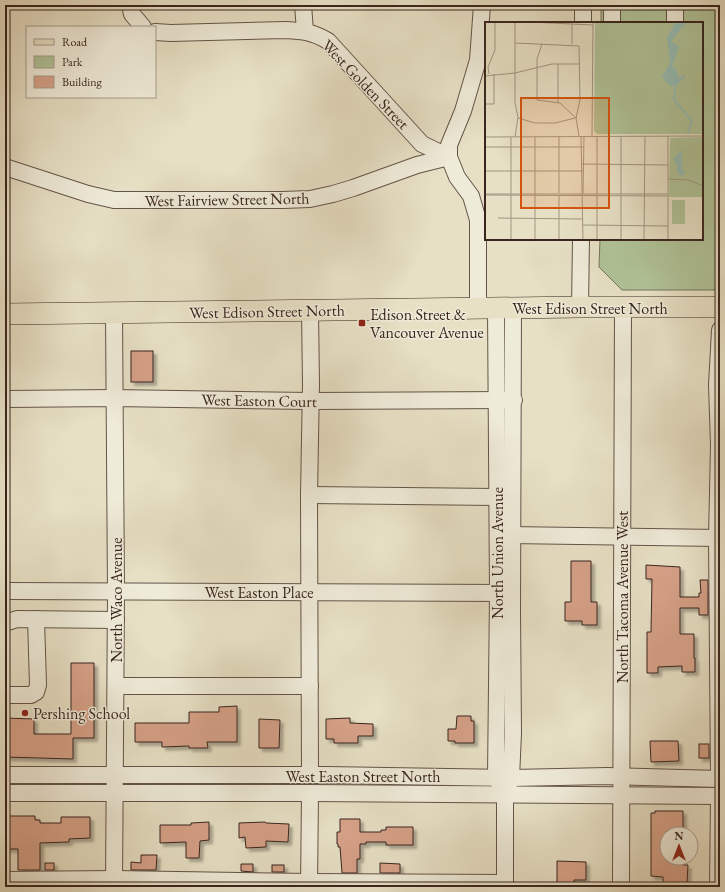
<svg xmlns="http://www.w3.org/2000/svg" width="725" height="892" font-family="'EB Garamond',serif">
<defs>
<filter id="shadow"><feDropShadow dx="3.5" dy="3.5" stdDeviation="1" flood-color="#0004"/></filter>
</defs>
<rect width="100%" height="100%" fill="#e7e0c5"/>
<filter id="stains"><feTurbulence type="fractalNoise" baseFrequency=".005" numOctaves="4"/><feColorMatrix values="0 0 0 0 .2 0 0 0 0 .09 0 0 0 0 .02 0 0 0 .5 -.17"/></filter>
<radialGradient id="worn" r=".72"><stop offset=".6" stop-color="#630" stop-opacity="0"/><stop offset="1" stop-color="#630" stop-opacity=".3"/></radialGradient>
<path fill="#b0c398" stroke="#74745b" d="M601 5H720V290H622L599 267 600 239H702V23H601Z"/>
<g fill="#d6a188" stroke="#39251e" filter="url(#shadow)">
<rect x="131" y="351" width="22" height="31"/>
<path d="M571 561H591V602H597V625H582V621H565V602H571Z"/>
<path d="M646 565 680 567V597H699V593H701L700 580H708V615H699V608H680V634H694V658H695V672H682V666L658 667V673H647V632H651L652 579H646Z"/>
<path d="M71 663H94V738H73V759L5 757V718L34 719V734H71Z"/>
<path d="M237 706V742H207L208 748H189V746L162 747V742H135V723H189V712H219V707Z"/>
<path d="M457 716H471V721H474V743H455V741H448V729H456Z"/>
<path d="M350 718V723L373 724V736H358V743H334V739H326V719Z"/>
<path d="M259 719 280 720 279 748H259Z"/>
<path d="M650 741H678L679 761 651 762Z"/>
<rect x="699" y="744" width="10" height="14"/>
<path d="M655 811H683V829H672V831H667V861H683V865H688L687 883H663V877L651 876V813H655Z"/>
<path d="M5 816H35V820H40V823H61V817H90V838L69 839V842L40 843V870H18V849H5Z"/>
<path d="M340 819H360V832H381V830H386V827H413V845H386V842H366V844H360V859H357V873H342L340 847H338V844H337V832H340Z"/>
<path d="M209 822V840L200 841 199 858H186V842L160 843V825H191V823Z"/>
<path d="M265 822 266 823 289 824 288 842 266 841V847L246 848 245 837 239 838V823Z"/>
<path d="M141 855H157L156 870H131V862L141 863Z"/>
<path d="M557 861 586 862V880H574V887H557Z"/>
<rect x="45" y="863" width="9" height="7"/>
<path d="M380 863 400 864V873H380Z"/>
<path d="M241 864H253V872L241 871Z"/>
<rect x="272" y="865" width="12" height="7"/>
</g>
<g fill="none" stroke-linecap="round" stroke-linejoin="round">
<defs>
<g id="minor">
<path d="M130 5 132 14 143 27"/>
<path d="M303 5 305 31"/>
<path d="M583 23V5"/>
<path d="M612 23V5"/>
<path d="M675 23V5"/>
<path d="M155 32 171 33 286 30C303 31 313 32 328 41L422 144 449 157"/>
<path d="M5 167 88 194 114 200H283L310 199 333 194 353 188 417 165 449 157"/>
<path d="M580 307 581 239"/>
<path d="M478 308V220L471 196 457 177 449 157V145L463 111 478 60 482 5"/>
<path d="M496 308 498 593 496 777 501 787"/>
<path d="M5 399 114 398 310 401 514 400"/>
<path d="M309 495 497 497"/>
<path d="M504 535 720 538"/>
<path d="M5 591 512 593"/>
<path d="M5 623 17 619 116 620"/>
<path d="M116 686H310"/>
<path d="M5 695H31L36 692 38 685 36 619"/>
<path d="M5 775H326L511 778 607 776 720 779"/>
<path d="M310 775 309 495 311 384 310 311"/>
<path d="M719 779 717 538 719 445 717 385 720 330"/>
<path d="M5 793H310L720 796"/>
<path d="M5 880 114 879 309 882 505 883"/>
<path d="M114 887 116 592 114 313"/>
<path d="M309 887 310 793"/>
<path d="M505 887V796L511 778 513 733 512 612 513 308"/>
<path d="M621 887 623 307"/>
<path d="M718 887 719 796"/>
</g>
<path id="major" d="M5 314 580 307H720"/>
</defs>
<use href="#minor" stroke="#645448" stroke-width="18"/>
<use href="#major" stroke="#39251e" stroke-width="22"/>
<use href="#minor" stroke="#efebd9" stroke-width="16"/>
<use href="#major" stroke="#e7e0c5" stroke-width="21"/>
</g>
<g fill="#8f2418" stroke="#efebd9" stroke-width="1.5">
<rect x="358" y="319" width="8" height="8" rx="2"/>
<circle cx="25" cy="713" r="4"/>
</g>
<g text-anchor="middle" stroke-width="3" stroke-linejoin="round" paint-order="stroke">
<g font-size="16" fill="#39251e" stroke="#efebd9">
<text transform="translate(366 84) rotate(46)" y="6">West Golden Street</text>
<text transform="translate(227 199) rotate(-1)" y="6">West Fairview Street North</text>
<text x="590" y="314">West Edison Street North</text>
<text transform="translate(267 311) rotate(-1)" y="6">West Edison Street North</text>
<text transform="translate(259 400) rotate(1)" y="6">West Easton Court</text>
<text transform="translate(497 553) rotate(-90)" y="6">North Union Avenue</text>
<text x="259" y="598">West Easton Place</text>
<text transform="translate(622 597) rotate(-90)" y="6">North Tacoma Avenue West</text>
<text transform="translate(116 600) rotate(-90)" y="6">North Waco Avenue</text>
<text x="363" y="782">West Easton Street North</text>
</g>
<g font-size="16" fill="#39251e" stroke="#efebd9" text-anchor="start">
<text x="370" y="320">Edison Street &amp;<tspan x="370" dy="18">Vancouver Avenue</tspan></text>
<text x="33" y="719">Pershing School</text>
</g>
</g>
<g transform="translate(485 22)">
<rect width="218" height="218" fill="#e7e0c5"/>
<path d="M110 0H218V112H112L109 109ZM218 115V175H184L185 116ZM187 178H200V202H187Z" fill="#b0c398"/>
<path d="M202 0 186 19 194 25 187 45 192 48 194 57 198 53 201 54 191 64H185L177 55 185 41 182 16 190 1ZM197 128V146L200 151 197 154 192 150V143L188 137Z" fill="#97bdb5"/>
<path fill="none" stroke="#97bdb5" stroke-width="2" d="M190 64 189 78 207 99 203 112"/>
<path fill="none" stroke="#a19582" stroke-width="1" d="M45 0 108 3M30 21 94 24 95 78 91 96 94 114M57 22 52 37V78L75 81 91 96M87 22V2M4 52 3 45 10 28V0M0 54 30 51 67 42H95M73 80V42M0 82H9V52M33 96 50 101H70L90 96M96 114 98 218M107 114 108 0M0 115 218 114M30 115 33 95 30 81V0M50 115V218M0 125H99M97 142 183 143M0 149H98M183 157 204 158 218 164M74 171V114M98 171 99 114M0 172H183M0 173 183 174M74 173V218M13 196 97 197M98 203 183 204M26 218V115M112 218V114M136 218V114M159 218 160 114M183 218V114"/>
<path fill="#d6540e" fill-opacity="0.15" stroke="#d6540e" stroke-width="2" d="M36 76H124V186H36Z"/>
<rect width="218" height="218" fill="none" stroke="#39251e" stroke-width="2"/>
</g>
<rect width="725" height="892" fill="none" stroke="#e7e0c5" stroke-width="20"/>
<rect x="6" y="6" width="713" height="880" fill="none" stroke="#39251e" stroke-width="2"/>
<rect x="10" y="10" width="705" height="872" fill="none" stroke="#39251e"/>
<rect x="26" y="26" width="130" height="72" fill="#efebd9" stroke="#a69c8e"/>
<rect x="34" y="39" width="20" height="6" fill="#e7e0c5" stroke="#a69c8e"/>
<text x="62" y="46" font-size="12" fill="#39251e">Road</text>
<rect x="34" y="56" width="20" height="12" fill="#b0c398" stroke="#a69c8e"/>
<text x="62" y="66" font-size="12" fill="#39251e">Park</text>
<rect x="34" y="76" width="20" height="12" fill="#d6a188" stroke="#a69c8e"/>
<text x="62" y="86" font-size="12" fill="#39251e">Building</text>
<g transform="translate(679 846)"><circle r="19" fill="#efebd9" stroke="#a69c8e"/>
<path d="M0-3L7 15L0 10L-7 15Z" fill="#8f2418"/>
<text y="-6" font-size="11" font-weight="bold" text-anchor="middle" fill="#39251e">N</text>
</g>
<rect width="100%" height="100%" filter="url(#stains)"/>
<rect width="100%" height="100%" fill="url(#worn)"/>
</svg>
